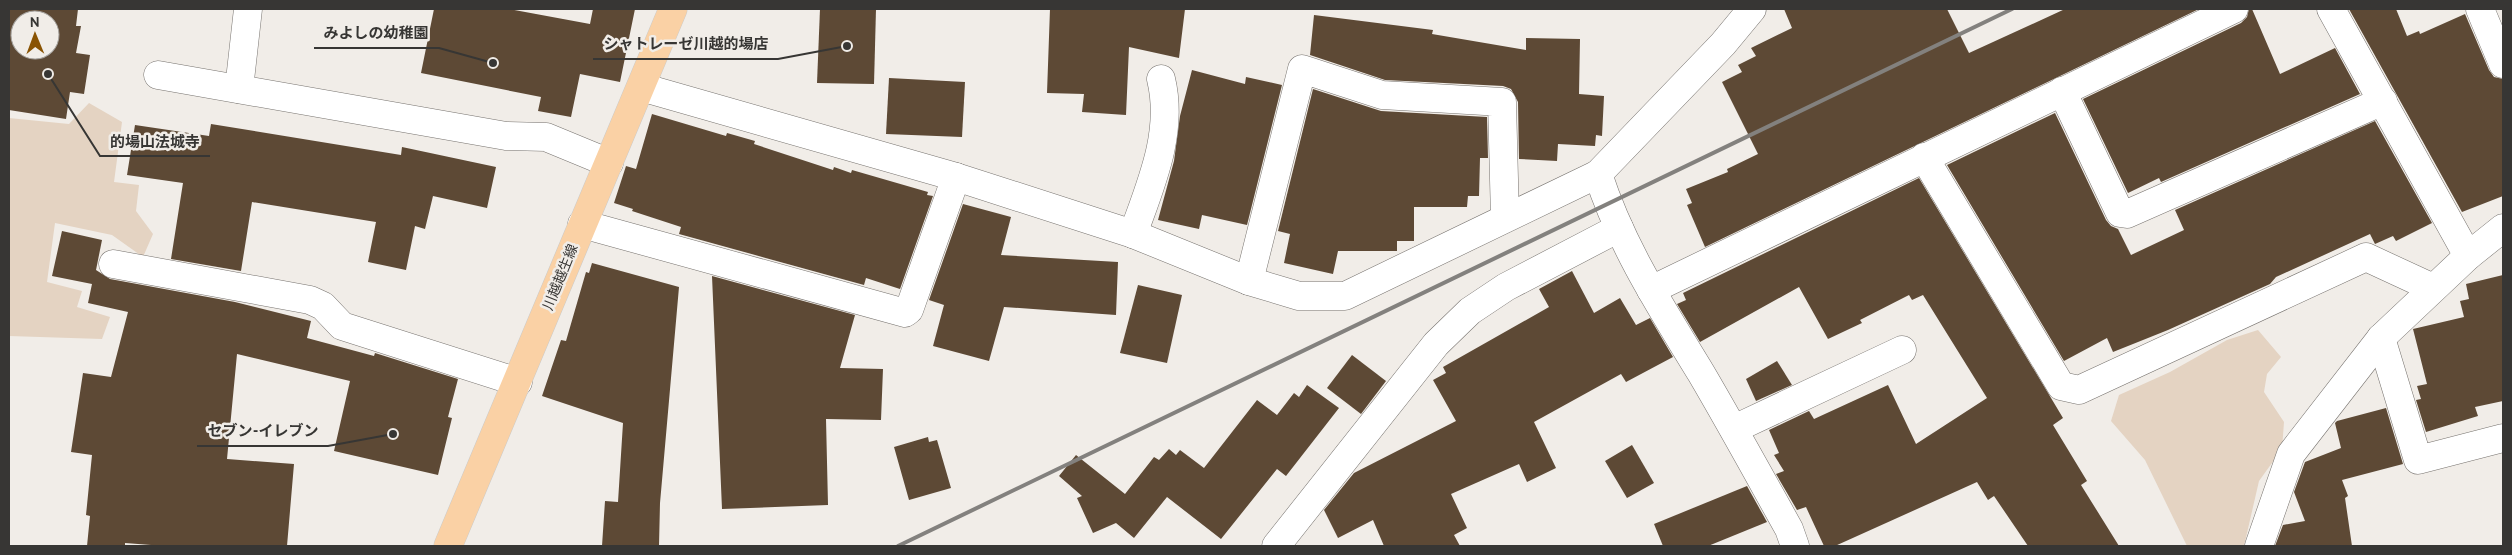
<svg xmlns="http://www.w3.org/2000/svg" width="2512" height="555" font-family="Overpass,'Noto Sans JP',sans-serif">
<rect width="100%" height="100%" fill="#f1ede8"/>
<g fill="#e4d3c2">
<path d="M89 103 122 122 114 182 139 185 136 211 153 234 143 257 112 235 55 223 47 282 82 291 77 307 110 317 102 339 9 336V118L69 124Z"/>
<path d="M2258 330 2281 357 2267 374 2264 392 2284 422 2282 449 2259 481 2244 546H2187L2145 460 2111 421 2119 395 2170 372 2227 340Z"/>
</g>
<g fill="#5d4935" fill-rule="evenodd">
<path d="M9 9H78L76 26H81L76 53 90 55 84 94 70 92 66 119 9 110ZM20 20H50V50H20Z"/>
<path d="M434 9H509L590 24 593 9H635L620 82 580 74 571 117 538 111 541 97 421 73Z"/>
<path d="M820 9H876L874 84 817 83Z"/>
<path d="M1050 9H1185L1179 58 1129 47 1126 115 1082 112 1084 94 1047 93Z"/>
<path d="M1784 9H1947L1969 53 2065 9H2199L1705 247 1687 205 1692 203 1686 189 1728 172 1727 169 1758 154 1722 82 1742 72 1738 65 1756 56 1751 48 1792 28Z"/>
<path d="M2249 9H2252L2280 74 2335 48 2360 94 2161 182 2159 178 2128 193 2083 99 2241 23 2247 17Z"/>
<path d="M2349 9H2396L2407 36 2419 31 2420 34 2465 14 2489 70 2494 77 2503 79V196L2462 212Z"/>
<path d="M1314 15 1433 30 1432 34 1526 50V38L1580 39 1579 94 1604 96 1602 136 1596 135 1595 146 1558 144 1557 161 1519 159 1518 102 1511 89 1503 86 1385 80 1310 55Z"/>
<path d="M1192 70 1245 84 1246 77 1282 85 1247 225 1202 215 1199 229 1158 220 1174 161 1180 116Z"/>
<path d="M889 78 965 82 962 137 886 134Z"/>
<path d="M1313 89 1381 111 1487 117 1488 158H1480L1479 196H1468L1467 207H1414V241H1397V251H1338L1333 274 1284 263 1290 234 1278 231Z"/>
<path d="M2055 113 2106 220 2111 226 2118 229 2131 255 2184 230 2175 210 2375 121 2432 223 2396 241 2393 236 2375 244 2370 234 2276 277 2270 284 2168 330 2113 352 2107 338 2064 361 1947 165Z"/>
<path d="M652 114 726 136 727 133 755 141 754 144 833 170 834 167 851 173 852 170 928 192 927 195 933 196 900 289 866 278 864 285 679 234 681 227 632 211 633 209 614 203 626 166 636 169Z"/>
<path d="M211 124 401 155 402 147 496 167 487 208 433 196 425 229 415 226 406 270 368 262 376 222 252 202 241 271 171 259 183 183 127 175 135 125 209 136Z"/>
<path d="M1919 178 2063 418 2053 425 2087 481 2081 485 2119 546H2028L1994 496 1988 500 1977 482 1835 546H1824L1806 507 1797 510 1776 474 1784 471 1774 455 1779 453 1769 430 1809 411 1814 419 1888 385 1916 444 1987 398 1923 295 1912 300 1909 295 1860 320 1862 323 1828 339 1799 287 1700 342 1677 304 1686 300 1683 293Z"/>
<path d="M963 204 1011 217 1001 255 1118 262 1116 315 1004 307 989 361 933 346 944 305 929 300Z"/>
<path d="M62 231 102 240 96 270 110 279 235 302 311 321 307 338 374 356 375 353 458 379 448 417 452 418 438 475 334 451 350 381 237 354 227 459 294 464 287 546H164L125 543V546H87L90 516 86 515 92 455 71 452 83 373 111 377 128 312 88 303 92 284 52 276Z"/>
<path d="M592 263 679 287 660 503 659 546H602L605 501 618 502 623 423 542 396 561 340 566 341 586 272 589 273Z"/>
<path d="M1572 271 1594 313 1620 298 1636 325 1650 318 1673 357 1626 382 1621 374 1534 422 1556 468 1527 482 1519 464 1451 494 1467 528 1454 535 1460 546H1384L1373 520 1338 538 1324 510 1354 473 1456 421 1433 380 1446 373 1443 367 1549 307 1539 289Z"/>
<path d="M2503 275V401L2475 407 2478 416 2426 432 2416 400 2421 399 2417 386 2427 384 2413 329 2464 317 2460 301 2469 299 2466 284Z"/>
<path d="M712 276 855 315 840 368 883 369 881 420 826 419 828 505 722 509Z"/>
<path d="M1138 285 1182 295 1167 363 1120 353Z"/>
<path d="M1352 355 1386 381 1361 414 1327 388Z"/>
<path d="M1777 361 1792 385 1756 401 1746 379Z"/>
<path d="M1307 385 1339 408 1286 476 1277 469 1221 539 1167 497 1134 538 1116 523 1093 533 1077 498 1082 496 1059 476 1076 455 1125 494 1154 457 1159 460 1169 449 1176 455 1180 450 1204 468 1257 400 1277 415 1294 393 1299 397Z"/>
<path d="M2386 408 2403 464 2342 480 2348 496 2345 498 2352 546H2275L2283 525 2305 521 2294 492 2305 462 2341 448 2335 423 2337 421Z"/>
<path d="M928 437 929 442 937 440 951 488 909 500 894 447Z"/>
<path d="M1632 445 1654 483 1627 498 1605 461Z"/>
<path d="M1747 486 1767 522 1708 546H1663L1654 524Z"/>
</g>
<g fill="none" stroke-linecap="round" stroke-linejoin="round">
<defs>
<g id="minor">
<path d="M1752 9 1723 44 1598 174C1621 246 1662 309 1701 373 1731 424 1760 477 1789 529L1795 546"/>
<path d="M2331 9 2468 256"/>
<path d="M2480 9 2503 64"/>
<path d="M158 75 506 136 546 137 609 163"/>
<path d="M641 87 956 177 1133 234 1249 281 1299 296H1345L1598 174"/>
<path d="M239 89 248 9"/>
<path d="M2062 91 2120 213 2127 214 2383 101"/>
<path d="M1924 157 2061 386 2079 390 2366 257 2433 288"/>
<path d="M582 224 905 313 909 310 956 177"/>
<path d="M1133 234C1151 184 1174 132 1161 79"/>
<path d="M113 264 310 300 323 306 342 326 518 382"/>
<path d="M1249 281 1302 69 1382 95 1502 102 1505 218"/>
<path d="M1651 290 2234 9"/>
<path d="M2381 338 2418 460 2503 438"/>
<path d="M1734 429 1902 350"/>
<path d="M1276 546 1436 344 1470 311 1506 287 1619 228"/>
<path d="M2259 546 2291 454 2381 338 2468 256 2503 228"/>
</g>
<path id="major" d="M448 546 673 9"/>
</defs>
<use href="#minor" stroke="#77736f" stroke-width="29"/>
<use href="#major" stroke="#cbcbca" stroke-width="29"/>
<use href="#minor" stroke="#fff" stroke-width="28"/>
<use href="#major" stroke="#fad1a5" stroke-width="28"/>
<path stroke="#83817e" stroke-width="4" d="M898 546 2012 9"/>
</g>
<g text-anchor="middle" stroke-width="5" stroke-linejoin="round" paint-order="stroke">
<g font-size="14" fill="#373634" stroke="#f1ede8">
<text transform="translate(560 277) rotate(-68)" y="5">川越越生線</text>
</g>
</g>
<path fill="none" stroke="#373634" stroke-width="2" d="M493 63L439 48H314M847 46L778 59H593M48 74L100 156H210M393 434L328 446H197"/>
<g fill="#373634" stroke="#f1ede8" stroke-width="2">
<circle cx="493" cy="63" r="5"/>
<circle cx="847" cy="46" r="5"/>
<circle cx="48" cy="74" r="5"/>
<circle cx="393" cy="434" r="5"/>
</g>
<g font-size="15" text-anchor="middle" font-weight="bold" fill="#373634" stroke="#f1ede8" stroke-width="5" stroke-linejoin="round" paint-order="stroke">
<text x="376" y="38">みよしの幼稚園</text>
<text x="686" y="49">シャトレーゼ川越的場店</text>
<text x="155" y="147">的場山法城寺</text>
<text x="263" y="436">セブン-イレブン</text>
</g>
<rect width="2512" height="555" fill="none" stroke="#373634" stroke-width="20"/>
<g transform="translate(35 35) rotate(359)"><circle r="24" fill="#f1ede8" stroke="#a7a4a0"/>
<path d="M0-4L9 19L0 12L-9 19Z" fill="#895303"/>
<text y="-8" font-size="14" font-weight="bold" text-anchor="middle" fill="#373634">N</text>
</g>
</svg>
